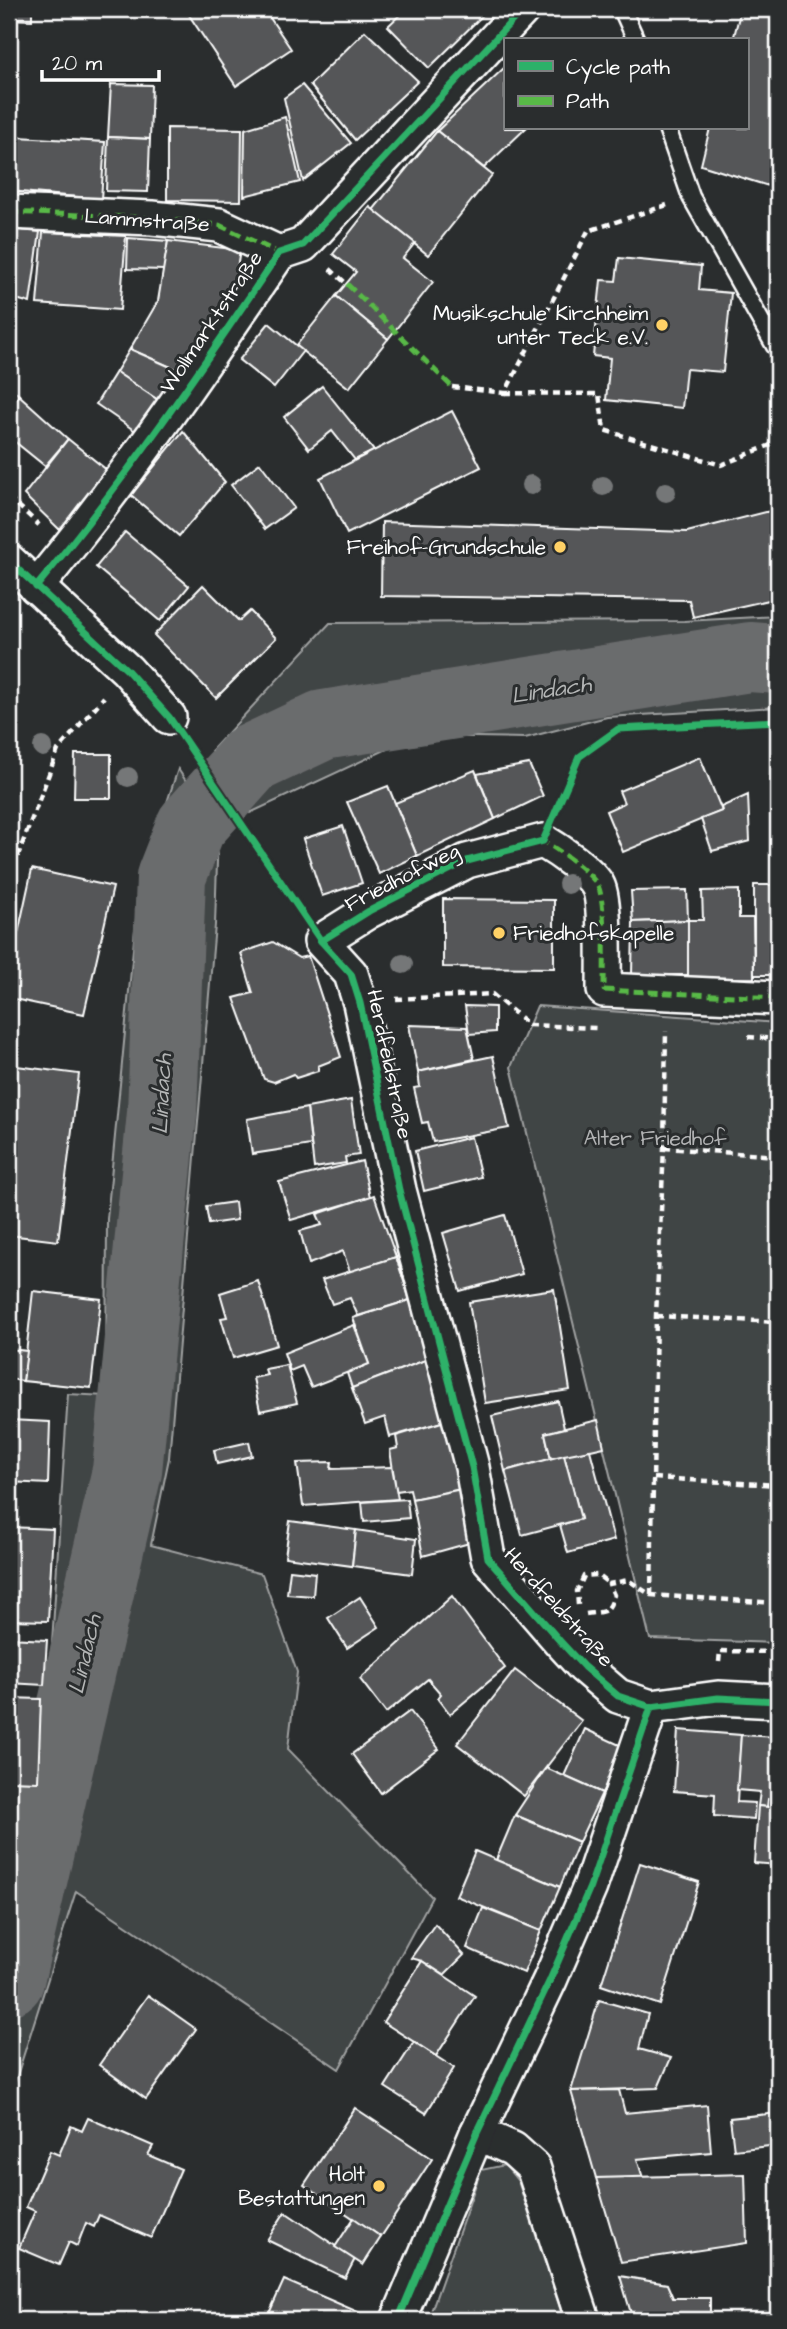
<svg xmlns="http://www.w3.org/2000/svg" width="787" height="2329" font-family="'Architects Daughter',sans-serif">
<rect width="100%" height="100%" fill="#2a2d2e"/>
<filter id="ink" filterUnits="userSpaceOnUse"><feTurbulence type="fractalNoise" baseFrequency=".0143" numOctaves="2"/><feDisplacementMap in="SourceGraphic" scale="14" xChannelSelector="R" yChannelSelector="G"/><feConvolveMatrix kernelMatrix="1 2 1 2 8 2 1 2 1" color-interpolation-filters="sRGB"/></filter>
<g filter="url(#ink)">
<g fill="#414445" stroke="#a0a2a2" stroke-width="2">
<path d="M778 616V707L607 717 525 738 415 736 250 813 211 751 330 623 684 621Z"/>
<path d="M178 769 218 830 215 925 169 1458 151 1545 262 1574 297 1672 288 1749 432 1897 339 2069 76 1891 9 2101V1901L43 1783 68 1394 106 1396 107 1219 139 887Z"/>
<path d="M537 1006 778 1023V1643L650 1639 511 1067Z"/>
<path d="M505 2165 518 2181 564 2320H428L481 2170Z"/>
</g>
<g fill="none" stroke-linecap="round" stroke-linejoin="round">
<path stroke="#6a6c6d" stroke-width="70" d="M9 1980 127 1471 162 1113 171 877 191 826 251 759 323 725 750 657 778 659"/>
</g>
<g fill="#555758" stroke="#fff" stroke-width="2">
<path d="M9 9H32V20L9 19Z"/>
<path d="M185 9H264L291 49 236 86Z"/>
<path d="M406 9H489L429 68 388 26Z"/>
<path d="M741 9H778V189L701 165 710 128H747V40H733Z"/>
<path d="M365 31 418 81 355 140 310 85Z"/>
<path d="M505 67V128H526L484 168 437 131Z"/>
<path d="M111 84 152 85 150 139 108 137Z"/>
<path d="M302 85 351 143 303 181 284 98Z"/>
<path d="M285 117 300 182 244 196 245 129Z"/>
<path d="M167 128 242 129 241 201 167 200Z"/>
<path d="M437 131 492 175 428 255 373 210Z"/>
<path d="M9 133H16L9 167Z"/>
<path d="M18 137 105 142 101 199 9 191Z"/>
<path d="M108 137 150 139 148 192 106 191Z"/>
<path d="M370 207 415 243 403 258 433 282 388 339 336 296 356 272 333 254Z"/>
<path d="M9 229 40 232 30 303 9 297Z"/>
<path d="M43 232 126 236 120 310 37 304Z"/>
<path d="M128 238 168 241 164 270 127 269Z"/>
<path d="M168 241 240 250 233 294 182 372 130 349 158 301Z"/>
<path d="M619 258 701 266 699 290 731 293 723 372 686 369 682 408 606 400 610 358 593 356 601 280 616 281Z"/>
<path d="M336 296 388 339 349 388 296 346Z"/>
<path d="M269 323 303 351 274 388 239 360Z"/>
<path d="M130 349 182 372 161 402 116 372Z"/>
<path d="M116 372 161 402 138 433 96 404Z"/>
<path d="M9 386 19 395 9 410Z"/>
<path d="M322 386 374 451 355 460 332 431 309 449 284 417Z"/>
<path d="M19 395 68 439 45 466 9 437V410Z"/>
<path d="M452 411 481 467 347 534 320 478Z"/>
<path d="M183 431 225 482 179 536 131 495Z"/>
<path d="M68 439 108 471 62 532 24 495Z"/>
<path d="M260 463 294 508 265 529 231 485Z"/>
<path d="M778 509V598L693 617 689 600 381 596 382 522 687 532Z"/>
<path d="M125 532 189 586 160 621 96 567Z"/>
<path d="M203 585 239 621 250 611 276 638 216 698 154 635Z"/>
<path d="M75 754H111V798H74Z"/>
<path d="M700 757 722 811 623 852 606 811 624 803 619 791Z"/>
<path d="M529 764 543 796 495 819 477 774Z"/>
<path d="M475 770 495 819 417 856 395 803Z"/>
<path d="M388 786 417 856 379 874 347 802Z"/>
<path d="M748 795 750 841 712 851 701 819 722 811 721 807Z"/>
<path d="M343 826 362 883 322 896 303 839Z"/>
<path d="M32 869 113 887 84 1014 9 998V975Z"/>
<rect x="754" y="885" width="24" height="90"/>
<path d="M687 890 688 920 633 922 631 891Z"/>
<path d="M739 890V918H753L754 978 688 979V920H703L702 891Z"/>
<path d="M443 899 554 900V968L443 967Z"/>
<path d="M688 920V975H632L633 922Z"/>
<path d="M273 942 299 958 308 956 341 1057 318 1066V1071L296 1078 293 1074 274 1082 264 1079 234 998 253 993 241 953Z"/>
<path d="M465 1006 495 1007V1032L469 1034Z"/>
<path d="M409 1025 467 1027 474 1059 418 1072Z"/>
<path d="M493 1056 509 1128 433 1142 428 1122 422 1123 414 1088 420 1087 418 1072Z"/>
<path d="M9 1065 79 1074 58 1241 9 1235Z"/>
<path d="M351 1100 359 1155 345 1157 346 1163 314 1168 307 1108Z"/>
<path d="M307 1108 311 1145 252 1154 247 1119Z"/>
<path d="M471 1137 481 1177 424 1191 415 1151Z"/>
<path d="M362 1161 370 1197 291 1220 279 1182Z"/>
<path d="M374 1195 396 1257 350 1272 343 1251 309 1264 300 1231 322 1225 317 1214Z"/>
<path d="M235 1202 237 1220 209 1224 206 1206Z"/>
<path d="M505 1215 522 1274 460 1291 443 1233Z"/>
<path d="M396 1257 410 1300 358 1316 350 1298 332 1304 322 1280Z"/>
<path d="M258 1281 277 1345 233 1358 221 1318 227 1317 220 1293Z"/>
<path d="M554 1289 570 1390 485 1403 469 1302Z"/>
<path d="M33 1291 101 1299 91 1388 23 1381Z"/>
<path d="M410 1300 428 1359 352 1388 347 1373 369 1364 353 1318Z"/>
<path d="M354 1325 369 1364 311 1387 302 1366 290 1371 284 1353Z"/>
<path d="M9 1349 27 1351 23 1381 9 1379Z"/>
<path d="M428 1359 445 1421 390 1437 385 1417 365 1424 352 1388Z"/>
<path d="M287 1365 297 1403 260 1411 253 1378 267 1375 265 1369Z"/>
<path d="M558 1401 564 1428 545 1433 551 1459 505 1471 492 1416Z"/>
<path d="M9 1420 50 1422 48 1484 9 1482Z"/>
<path d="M598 1420 604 1447 551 1459 545 1433Z"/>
<path d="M445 1421 462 1489 412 1499 410 1489 396 1491 390 1450 398 1448 396 1436Z"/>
<path d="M249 1442 252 1456 217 1464 214 1450Z"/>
<path d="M590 1450 614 1540 568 1553 560 1525 581 1519 564 1455Z"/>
<path d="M564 1455 581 1519 522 1535 505 1471Z"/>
<path d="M332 1462 331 1469 392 1467 398 1499 303 1506 297 1463Z"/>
<path d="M462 1489 473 1542 423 1556 412 1499Z"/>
<path d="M407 1499 409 1518 364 1522 362 1502Z"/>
<path d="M290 1521 356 1530 352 1566 285 1557Z"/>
<path d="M9 1527 53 1529 48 1621 9 1620Z"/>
<path d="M356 1530 416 1539 412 1574 352 1566Z"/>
<path d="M290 1570 315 1573 313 1596 287 1594Z"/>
<path d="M452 1596 505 1668 450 1714 438 1698 441 1694 428 1679 386 1713 360 1679Z"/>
<path d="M360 1597 379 1627 347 1648 328 1618Z"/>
<path d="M9 1638 47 1640 44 1685 9 1683Z"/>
<path d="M515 1670 582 1721 524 1796 457 1744Z"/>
<path d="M9 1698 41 1699 38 1782 9 1781Z"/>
<path d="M410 1711 439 1749 381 1793 352 1754Z"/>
<path d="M585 1729 624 1747 602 1793 564 1776Z"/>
<path d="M678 1730 741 1735 737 1802 755 1803 754 1819 714 1816 715 1794 674 1791Z"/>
<path d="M741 1735 778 1737V1800L768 1799 767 1807 758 1806 760 1792 737 1790Z"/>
<path d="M546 1768 602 1793 579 1842 515 1815Z"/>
<path d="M758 1806 778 1808V1865L754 1863Z"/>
<path d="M515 1815 579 1842 560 1887 496 1860Z"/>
<path d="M475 1851 560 1887 541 1931 456 1896Z"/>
<path d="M640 1863 699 1882 660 2005 601 1985Z"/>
<path d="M483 1908 541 1931 524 1973 467 1948Z"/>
<path d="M435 1924 464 1955 444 1975 422 1961 411 1958Z"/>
<path d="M422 1961 475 1996 436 2056 383 2022Z"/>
<path d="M148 1995 196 2029 146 2099 99 2065Z"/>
<path d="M599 2000 648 2014 639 2049 671 2058 658 2088 571 2091Z"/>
<path d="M414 2042 454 2068 426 2113 385 2087Z"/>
<path d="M619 2090 625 2113 707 2105 711 2152 637 2159 643 2178H596L571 2091Z"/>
<path d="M355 2108 432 2159 381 2237 304 2185Z"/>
<path d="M778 2113V2145L734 2150 730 2118Z"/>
<path d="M88 2118 153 2146 148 2155 181 2169 151 2238 99 2215 94 2227 86 2223 77 2246 69 2242 59 2265 19 2248 35 2211 26 2207 50 2151 59 2155 71 2126 82 2131Z"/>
<path d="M745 2174 747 2243 621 2262 596 2178Z"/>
<path d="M285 2212 355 2259 345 2278 267 2240Z"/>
<path d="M354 2218 381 2237 363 2265 335 2247Z"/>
<path d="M620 2276 667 2284 673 2298H710V2320H633Z"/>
<path d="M284 2280 358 2312 354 2320H266Z"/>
</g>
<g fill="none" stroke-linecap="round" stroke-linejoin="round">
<defs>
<g id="service">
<path d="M622 9 636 40"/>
<path d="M667 128 691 197 775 346"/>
</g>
<g id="minor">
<path d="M9 212 152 218 219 225 279 253"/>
<path d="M9 561 127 670 169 717"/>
<path d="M36 587C124 482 202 367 279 253L303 245 523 9"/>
<path d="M778 998 604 990C604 969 606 901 598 886 590 871 558 850 543 841L467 861 369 911 321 941 351 974 360 1003 399 1190 472 1467 488 1558 560 1641 584 1667 618 1696 651 1707 718 1698 778 1701"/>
<path d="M477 2133 513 2149 533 2167 583 2320"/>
<path d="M398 2320 477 2133 550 1980 590 1887 651 1707"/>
</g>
</defs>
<use href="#service" stroke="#fff" stroke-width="21"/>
<use href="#minor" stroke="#fff" stroke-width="38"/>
<g stroke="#fff" stroke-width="4.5" stroke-dasharray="7 5" stroke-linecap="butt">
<path d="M330 269 347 284"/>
<path d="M452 387 505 393 588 231 667 205"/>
<path d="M505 393 599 394 604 430 721 465 778 442"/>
<path d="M9 497 39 525"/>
<path d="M9 879 58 750 104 697"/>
<path d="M396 999 492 994 529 1025 596 1028"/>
<path d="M748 1037 778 1039"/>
<path d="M664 1148 778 1156"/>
<path d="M656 1316 778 1322"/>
<path d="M654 1478 778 1485"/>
<path d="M651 1595 656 1316 664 1148 666 1031"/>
<path d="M578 1605 577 1591 584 1576 598 1575 609 1584"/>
<path d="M586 1614C604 1611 608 1615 614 1595L609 1584 628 1580 651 1595 778 1603"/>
<path d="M719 1662 720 1651 778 1652"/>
</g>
<use href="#service" stroke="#2a2d2e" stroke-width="16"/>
<use href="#minor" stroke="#2a2d2e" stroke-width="33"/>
<g stroke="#58b947" stroke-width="5" stroke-dasharray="10 5" stroke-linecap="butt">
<path d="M9 212 152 218 219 225 279 253"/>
<path d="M347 284 452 387"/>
<path d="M539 842 543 841C558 850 590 871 598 886 606 901 604 969 604 990L778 998"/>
</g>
<defs>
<g id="cycleway">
<path d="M9 561 127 670 169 717 321 941 351 974 360 1003 399 1190 472 1467 488 1558 560 1641 584 1667 618 1696 651 1707 718 1698 778 1701"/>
<path d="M36 587C124 482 202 367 279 253L303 245 523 9"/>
<path d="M321 941 369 911 467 861 543 841 579 757 618 729 778 721"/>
<path d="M398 2320 477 2133 550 1980 590 1887 651 1707"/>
</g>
</defs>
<use href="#cycleway" stroke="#2a2d2e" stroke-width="11"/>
<use href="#cycleway" stroke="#2db169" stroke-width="7"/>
</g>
<g fill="#757778">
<circle cx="531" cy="485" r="10"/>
<circle cx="603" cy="486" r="10"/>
<circle cx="666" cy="492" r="10"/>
<circle cx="43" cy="747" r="10"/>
<circle cx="128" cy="777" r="10"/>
<circle cx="568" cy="884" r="10"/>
<circle cx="403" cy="964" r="10"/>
</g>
</g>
<g fill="#ffd166" stroke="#2a2d2e" stroke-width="2.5">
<circle cx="662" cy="325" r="7"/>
<circle cx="560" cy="547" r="7"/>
<circle cx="499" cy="933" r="7"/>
<circle cx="379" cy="2186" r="7"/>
</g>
<g text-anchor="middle" stroke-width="6" stroke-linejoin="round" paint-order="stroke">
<g font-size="21" fill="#fff" stroke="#2a2d2e">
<text transform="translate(147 220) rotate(4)" y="7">Lammstraße</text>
<text transform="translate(211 322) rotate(-56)" y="7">Wollmarktstraße</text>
<text transform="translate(402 877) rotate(-27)" y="7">Friedhofweg</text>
<text transform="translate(390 1064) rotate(78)" y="7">Herdfeldstraße</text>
<text transform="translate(559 1607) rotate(48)" y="7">Herdfeldstraße</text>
</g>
<g font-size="21" fill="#fff" stroke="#2a2d2e" text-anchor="end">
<text x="648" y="320">Musikschule Kirchheim<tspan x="648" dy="24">unter Teck e.V.</tspan></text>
<text x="546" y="554">Freihof-Grundschule</text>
<text x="513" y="940" text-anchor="start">Friedhofskapelle</text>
<text x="365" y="2181">Holt<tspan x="365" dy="24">Bestattungen</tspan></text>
</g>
<g font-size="21" fill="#b3b4b5" stroke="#2a2d2e">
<text x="655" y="1145">Alter Friedhof</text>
</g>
<g font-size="23" font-style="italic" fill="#b4b6b6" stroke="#2a2d2e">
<text transform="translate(551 689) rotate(-9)" y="8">Lindach</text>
<text transform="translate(161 1094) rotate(-87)" y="8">Lindach</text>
<text transform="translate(84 1654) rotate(-77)" y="8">Lindach</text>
</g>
</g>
<rect width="787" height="2329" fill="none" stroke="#2a2d2e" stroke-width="35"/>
<rect x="18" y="18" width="752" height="2294" fill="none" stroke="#fff" stroke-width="2.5" filter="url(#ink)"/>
<rect x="504" y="38" width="245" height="91" fill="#2a2d2e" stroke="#7f8182" stroke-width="2"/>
<rect x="518" y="61" width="35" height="10" fill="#2db169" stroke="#7f8182" stroke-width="2"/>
<text x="566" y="74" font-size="21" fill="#ffffff">Cycle path</text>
<rect x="518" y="96" width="35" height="10" fill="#58b947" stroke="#7f8182" stroke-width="2"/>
<text x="566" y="108" font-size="21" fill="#ffffff">Path</text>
<path d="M42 70v10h117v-10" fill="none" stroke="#ffffff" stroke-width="3.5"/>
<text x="52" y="70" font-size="21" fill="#ffffff" stroke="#2a2d2e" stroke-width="5" paint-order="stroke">20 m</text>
</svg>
